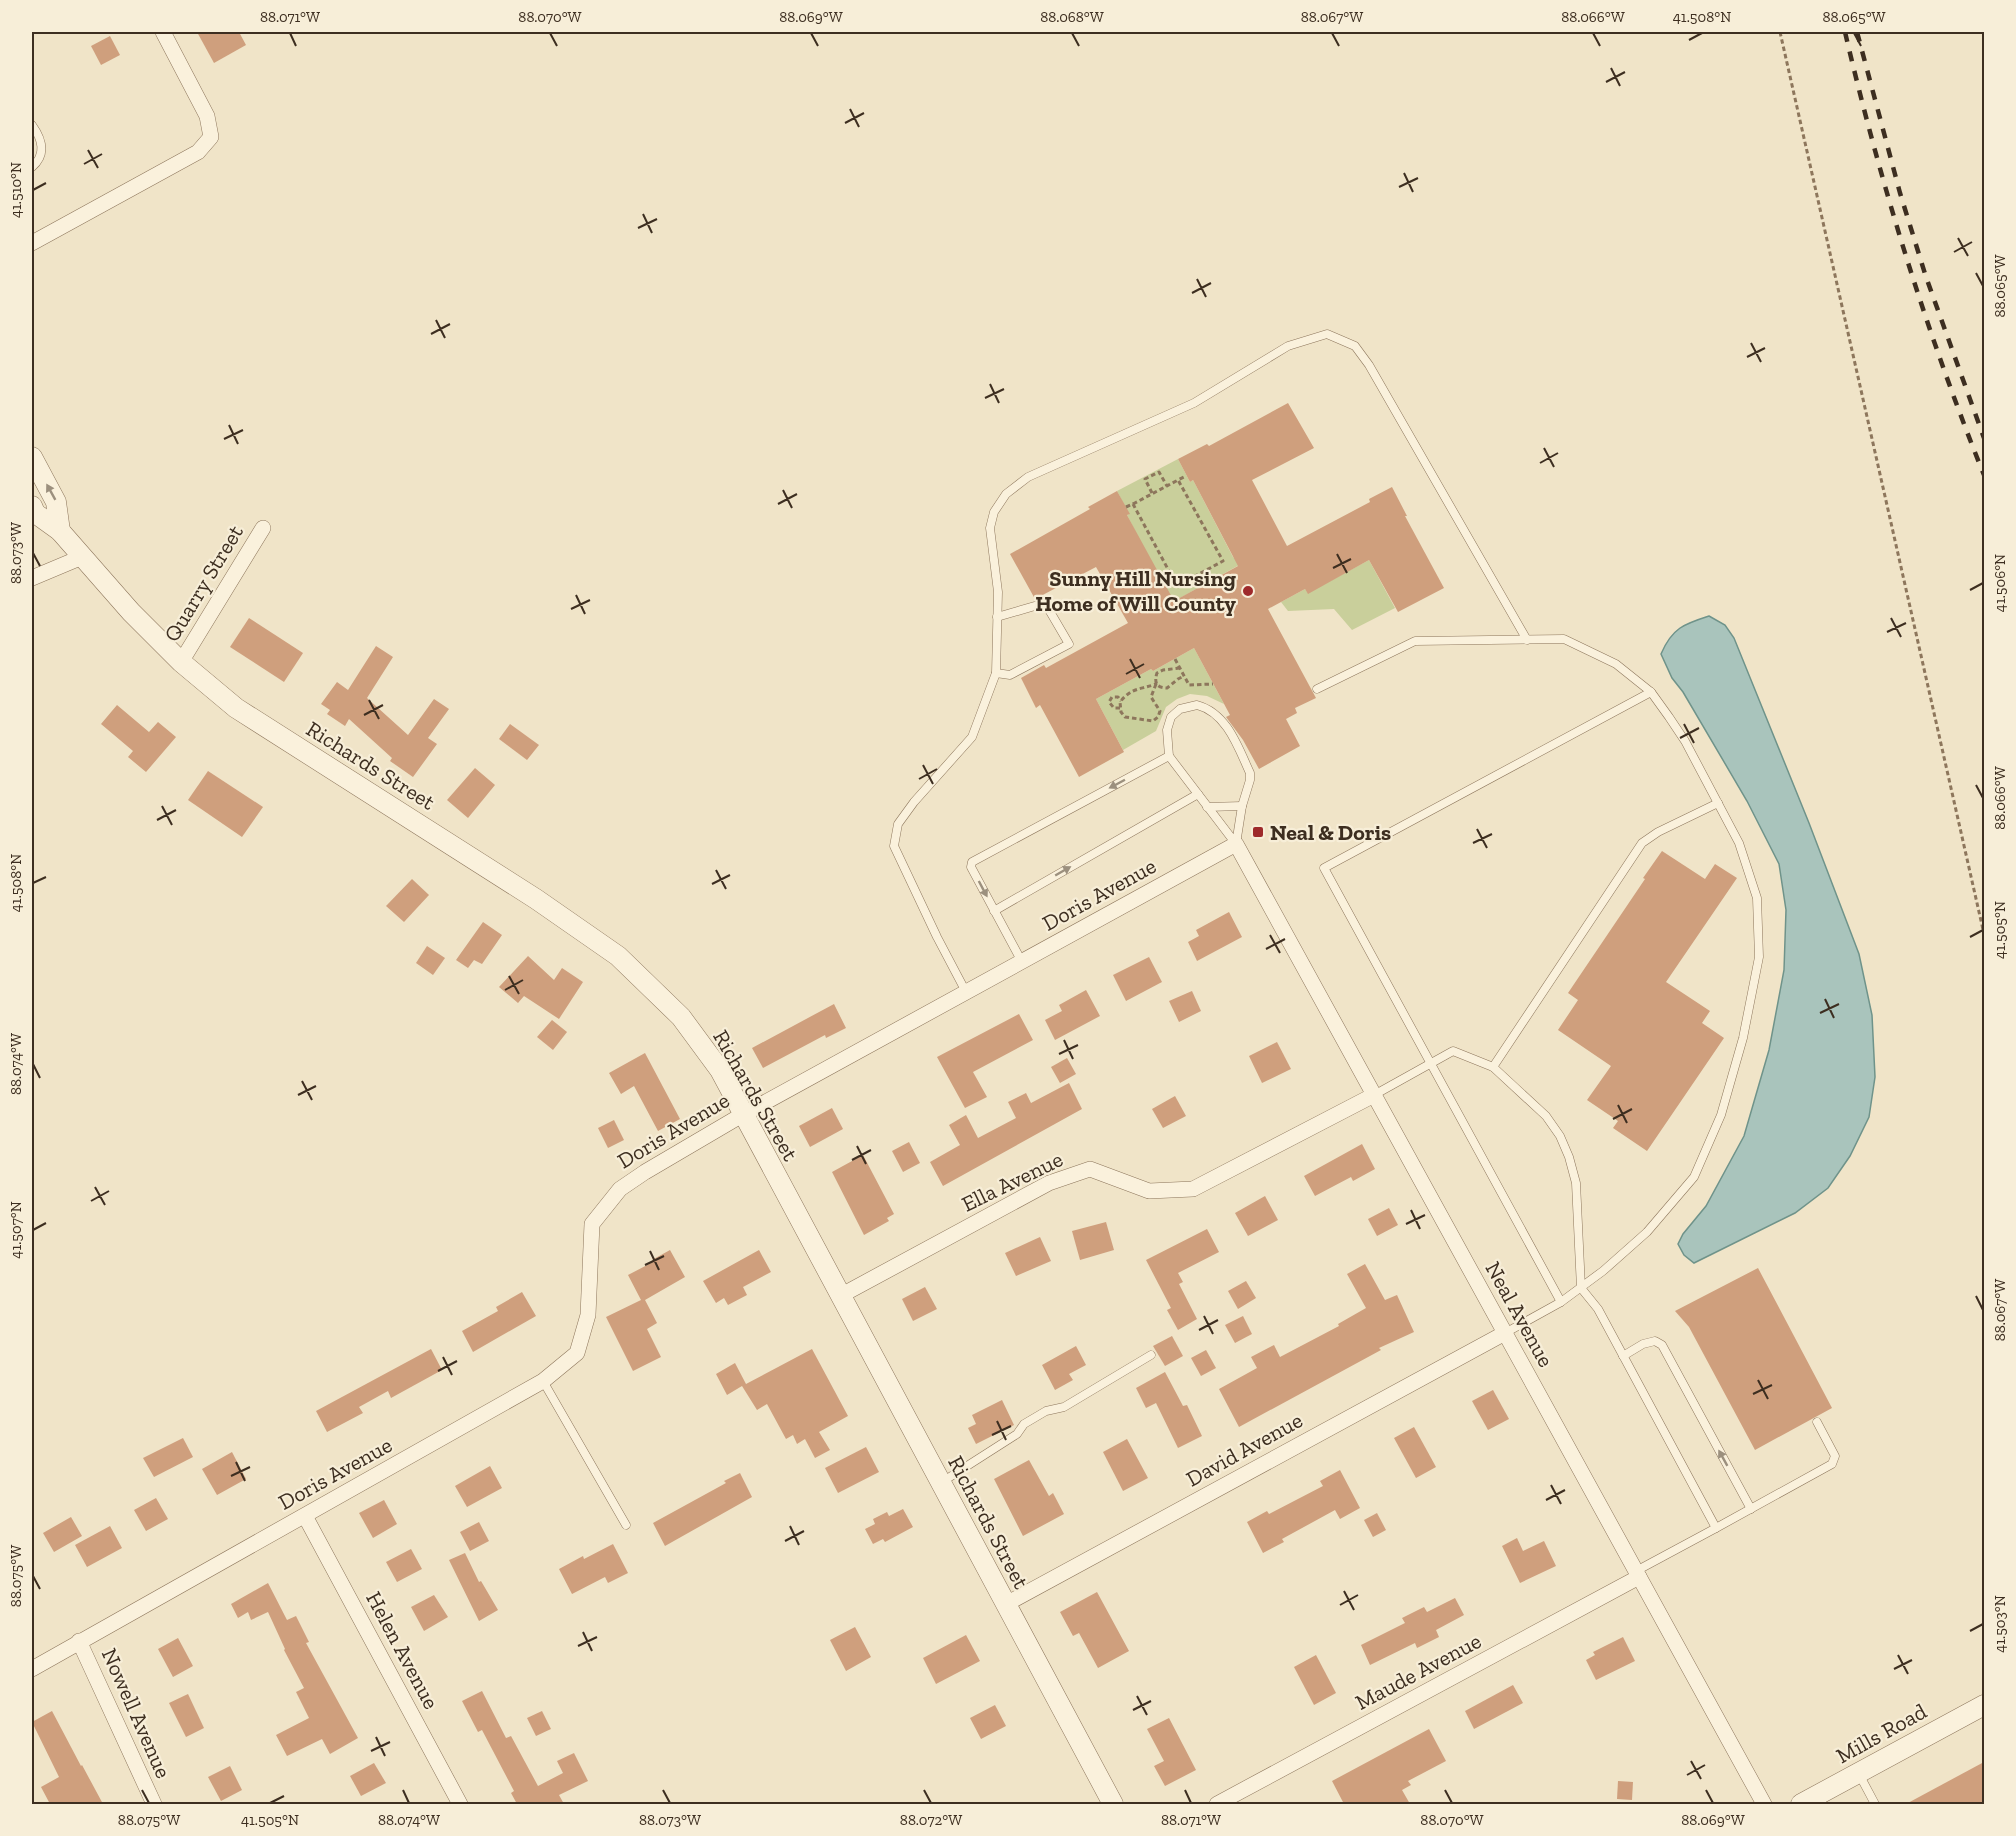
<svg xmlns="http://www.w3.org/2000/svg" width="2016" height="1836" font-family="'Zilla Slab',serif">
<rect width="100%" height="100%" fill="#f0e4c8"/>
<g fill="#c9cf9b">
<path d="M1178 459 1190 482 1193 480 1233 557 1241 564 1171 603 1127 515 1129 514 1117 491Z"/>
<path d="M1369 560 1395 608 1352 630 1334 609 1288 611 1281 602 1305 589 1308 593Z"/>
<path d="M1194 648 1224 704 1207 696 1190 694 1177 699 1166 707 1156 731 1123 750 1096 699 1151 669 1153 671Z"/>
</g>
<path fill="#a9c4bc" stroke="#6f938a" stroke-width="1.5" d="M1709 616 1725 625 1734 638 1809 823 1859 954 1872 1015 1875 1077 1869 1117 1850 1156 1828 1188 1795 1213 1694 1263 1684 1255 1678 1244 1683 1234 1706 1206 1744 1136 1769 1050 1784 970 1786 910 1779 864 1747 801 1683 692 1672 678 1661 654C1672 628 1684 624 1709 616Z"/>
<g fill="#cf9f7d">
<path d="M197 32H239L246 45 214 63Z"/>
<path d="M110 36 120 55 101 65 91 46Z"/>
<path d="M1288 403 1314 448 1252 480 1287 546 1370 502 1369 499 1392 487 1407 516H1405L1444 588 1398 612 1369 560 1308 594 1305 589 1268 609 1316 698 1295 708 1297 713 1286 719 1300 746 1259 769 1243 740 1226 717 1230 715 1194 648 1153 671 1151 669 1096 699 1124 752 1079 777 1040 705 1036 708 1021 678 1044 665 1046 668 1128 623 1096 567 1035 599 1010 554 1090 509 1088 507 1117 491 1130 514 1127 515 1174 601 1238 566 1193 480 1190 482 1178 459 1207 444 1209 446Z"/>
<path d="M249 618 303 653 284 682 230 647Z"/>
<path d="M376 646 393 657 367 698 408 735 434 699 449 709 428 738 437 744 413 777 390 761 392 758 349 719 345 726 327 714 330 710 321 704 337 682 348 690Z"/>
<path d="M117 705 149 732 158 722 176 737 146 772 128 757 133 751 101 724Z"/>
<path d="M510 724 539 745 527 760 499 739Z"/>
<path d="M475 768 495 785 468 818 447 800Z"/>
<path d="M208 771 263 807 242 837 188 800Z"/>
<path d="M1662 851 1705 879 1715 864 1737 878 1666 982 1710 1011 1702 1023 1724 1038 1647 1151 1613 1128 1618 1121 1587 1100 1611 1066 1558 1030 1578 1000 1568 993 1645 879 1643 878Z"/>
<path d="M412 879 429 895 404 922 386 906Z"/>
<path d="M1229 912 1242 937 1197 961 1188 942 1199 936 1196 930Z"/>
<path d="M483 922 502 935 482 964 474 960 468 968 456 960Z"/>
<path d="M427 946 445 958 433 975 416 963Z"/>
<path d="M528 956 554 980 562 968 583 982 559 1019 524 996 518 1003 499 987Z"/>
<path d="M1149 957 1162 982 1126 1001 1113 975Z"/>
<path d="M1086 990 1100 1016 1055 1040 1045 1020 1062 1011 1059 1005Z"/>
<path d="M1192 991 1201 1011 1179 1022 1169 1001Z"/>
<path d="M834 1004 846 1028 826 1038 825 1035 763 1068 752 1048Z"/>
<path d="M1019 1014 1033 1040 973 1072 987 1097 965 1108 937 1057Z"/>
<path d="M552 1020 567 1032 553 1050 537 1037Z"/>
<path d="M1277 1042 1291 1069 1262 1083 1249 1056Z"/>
<path d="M645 1053 680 1119 658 1131 634 1086 621 1094 609 1073Z"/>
<path d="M1067 1058 1076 1074 1060 1083 1051 1067Z"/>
<path d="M1069 1083 1082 1109 943 1186 930 1162 960 1145 949 1125 966 1115 978 1138 1016 1118 1008 1102 1026 1093 1031 1103Z"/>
<path d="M1175 1096 1186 1116 1163 1128 1152 1109Z"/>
<path d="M832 1108 843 1129 810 1147 799 1126Z"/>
<path d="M614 1120 624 1140 608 1148 598 1128Z"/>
<path d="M909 1142 920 1163 903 1172 892 1151Z"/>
<path d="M1362 1144 1375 1169 1353 1181 1351 1177 1315 1196 1304 1176Z"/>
<path d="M863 1155 894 1214 887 1218 889 1221 864 1235 832 1172Z"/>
<path d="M1265 1196 1278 1220 1248 1236 1235 1213Z"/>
<path d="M1389 1208 1398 1225 1377 1236 1368 1219Z"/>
<path d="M1106 1222 1114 1250 1080 1260 1072 1231Z"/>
<path d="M1207 1229 1219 1252 1178 1273 1183 1282 1179 1284 1197 1319 1178 1330 1167 1310 1171 1308 1146 1260Z"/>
<path d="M1040 1237 1051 1261 1016 1276 1005 1253Z"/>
<path d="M670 1250 685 1277 645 1300 657 1323 647 1329 661 1357 633 1371 606 1317 641 1300 628 1275 653 1262 652 1260Z"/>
<path d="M759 1250 771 1272 743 1287 747 1295 728 1305 724 1298 716 1303 703 1281Z"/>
<path d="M1365 1264 1385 1300 1397 1295 1414 1332 1379 1348 1381 1350 1239 1427 1219 1389 1257 1368 1251 1357 1274 1345 1280 1357 1339 1326 1338 1324 1366 1308 1347 1274Z"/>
<path d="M1758 1268 1832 1408 1755 1450 1689 1327 1675 1311Z"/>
<path d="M1246 1281 1256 1298 1238 1309 1228 1291Z"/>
<path d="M925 1287 937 1309 913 1321 902 1299Z"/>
<path d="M522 1292 536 1316 473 1352 462 1331 498 1311 496 1307Z"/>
<path d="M1243 1316 1252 1334 1235 1343 1225 1325Z"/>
<path d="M1172 1336 1183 1356 1165 1366 1153 1346Z"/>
<path d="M1076 1346 1086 1365 1069 1374 1073 1380 1055 1390 1042 1365Z"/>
<path d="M431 1349 442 1370 391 1398 388 1391 359 1407 363 1413 327 1432 316 1411Z"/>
<path d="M812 1349 848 1416 819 1432 830 1450 815 1458 805 1439 797 1444 793 1435 786 1439 767 1404 757 1410 742 1386 727 1395 716 1374 735 1363 746 1384Z"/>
<path d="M1206 1350 1216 1368 1201 1376 1191 1358Z"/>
<path d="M1165 1372 1183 1406 1187 1405 1202 1436 1178 1448 1156 1403 1146 1408 1136 1388Z"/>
<path d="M1493 1390 1509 1419 1488 1430 1472 1401Z"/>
<path d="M1002 1400 1014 1425 976 1444 968 1428 976 1424 972 1415Z"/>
<path d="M1414 1427 1436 1467 1416 1478 1394 1438Z"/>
<path d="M183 1438 193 1457 154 1477 143 1458Z"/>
<path d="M1127 1439 1148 1478 1123 1491 1103 1452Z"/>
<path d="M866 1447 879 1472 838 1493 825 1468Z"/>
<path d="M232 1452 246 1479 217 1495 202 1469Z"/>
<path d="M1029 1460 1049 1496 1053 1493 1064 1514 1023 1536 994 1479Z"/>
<path d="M490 1466 502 1488 467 1507 455 1486Z"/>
<path d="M1340 1470 1360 1508 1340 1519 1335 1510 1282 1539 1284 1542 1263 1553 1247 1522 1267 1511 1269 1514 1323 1486 1320 1481Z"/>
<path d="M740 1473 752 1497 665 1546 653 1523 726 1483 724 1481Z"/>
<path d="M156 1498 168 1519 146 1531 134 1510Z"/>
<path d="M384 1500 397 1524 373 1538 359 1513Z"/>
<path d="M903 1509 913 1527 885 1542 883 1539 873 1544 865 1529 875 1524 873 1519 887 1512 889 1516Z"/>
<path d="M1377 1513 1386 1530 1373 1537 1364 1520Z"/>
<path d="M71 1517 82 1536 54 1552 43 1533Z"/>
<path d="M479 1522 489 1541 470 1551 460 1532Z"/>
<path d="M110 1526 122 1548 87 1567 75 1545Z"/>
<path d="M1517 1538 1523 1551 1544 1541 1556 1566 1520 1583 1502 1546Z"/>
<path d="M613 1544 628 1573 608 1583 605 1577 572 1594 559 1569 583 1556 584 1559Z"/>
<path d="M411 1549 422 1569 397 1582 386 1562Z"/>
<path d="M465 1553 479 1582 481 1581 498 1610 479 1621 449 1560Z"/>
<path d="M268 1583 287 1620 296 1616 309 1642 306 1643 358 1738 330 1754 322 1739 287 1756 276 1735 309 1718 296 1692 304 1688 284 1650 285 1649 268 1612 251 1620 248 1612 238 1618 231 1604Z"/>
<path d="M1097 1592 1129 1651 1098 1668 1079 1633 1073 1636 1060 1612Z"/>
<path d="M434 1595 448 1617 424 1631 411 1607Z"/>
<path d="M1455 1598 1464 1615 1436 1630 1439 1637 1417 1648 1415 1643 1370 1665 1361 1645 1405 1623 1402 1618 1424 1607 1427 1612Z"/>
<path d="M855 1627 871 1657 846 1671 830 1640Z"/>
<path d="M966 1635 980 1661 936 1684 923 1658Z"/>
<path d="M1623 1637 1635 1661 1596 1680 1586 1660 1595 1655 1593 1652Z"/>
<path d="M178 1638 193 1666 173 1677 158 1649Z"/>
<path d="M1316 1655 1336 1693 1314 1705 1294 1667Z"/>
<path d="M1513 1685 1523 1703 1474 1729 1465 1711Z"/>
<path d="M482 1691 506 1738 511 1736 538 1786 563 1773 557 1761 574 1753 588 1781 559 1795 564 1804H517L511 1793 514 1791 482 1730 478 1732 462 1701Z"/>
<path d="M188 1694 204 1728 186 1737 169 1703Z"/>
<path d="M995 1705 1006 1726 981 1739 970 1718Z"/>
<path d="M52 1711 81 1766 82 1765 103 1804H50L41 1787 59 1777 32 1722Z"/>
<path d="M542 1711 551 1729 536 1736 527 1718Z"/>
<path d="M1169 1718 1196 1770 1165 1786 1154 1766 1164 1761 1147 1729Z"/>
<path d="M1429 1729 1446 1761 1408 1781 1411 1785 1402 1790 1410 1804H1344L1332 1781Z"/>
<path d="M1984 1762V1804H1906Z"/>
<path d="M374 1763 386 1783 361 1796 350 1776Z"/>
<path d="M230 1766 242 1790 221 1801 208 1777Z"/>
<path d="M1618 1781 1633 1782 1632 1800 1617 1799Z"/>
</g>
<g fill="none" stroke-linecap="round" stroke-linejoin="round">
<defs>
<g id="service">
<path d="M32 125C42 139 47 154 32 167"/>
<path d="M996 673 1010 675 1069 644 1045 603 997 617"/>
<path d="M1317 689 1415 641 1564 639 1616 664 1651 692 1669 717 1685 741 1739 843 1757 898 1759 957 1743 1038 1721 1115 1694 1177 1647 1232 1603 1271 1561 1302 1505 1333"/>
<path d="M1197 705C1227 713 1238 747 1250 773V780L1242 806 1236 844 1169 756 1167 730 1171 717 1180 709Z"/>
<path d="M1207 807 1242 806"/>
<path d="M994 911 1198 794"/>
<path d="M1022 962 971 867 972 862 1169 756"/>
<path d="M966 992 937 937 894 846 898 824 914 802 972 737 996 673 998 592 990 528 994 512 1006 494 1028 477 1194 403 1288 346 1327 334 1355 346 1369 365 1527 640"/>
<path d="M1374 1095 1453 1051 1493 1067"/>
<path d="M1561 1302 1324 868 1651 692"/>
<path d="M1623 1356 1643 1344 1655 1341 1662 1345 1751 1509"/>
<path d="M543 1381 626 1525"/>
<path d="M942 1482 1017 1434 1024 1424 1046 1411 1064 1407 1151 1355"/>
<path d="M1716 1528 1832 1464 1835 1456 1817 1422"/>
<path d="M1636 1571 1716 1528 1598 1309 1581 1288 1576 1183 1569 1157 1560 1136 1546 1116 1493 1067 1642 843 1658 832 1718 803"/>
<path d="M1859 1774 1875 1804"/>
</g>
<g id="minor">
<path d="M32 243 198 152 211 137 207 116 163 32"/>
<path d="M32 578 82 557"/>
<path d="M181 662 263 528"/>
<path d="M840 1296 1049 1183 1090 1169 1149 1191 1193 1189 1374 1095"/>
<path d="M305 1516 460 1804"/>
<path d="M1006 1604 1505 1333"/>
<path d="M79 1641 154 1804"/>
<path d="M32 1669 543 1381 577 1353 588 1315 592 1224 620 1189 645 1172 742 1115 1236 844 1764 1804"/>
<path d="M1217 1804 1639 1577"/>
</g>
<g id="tertiary">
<path d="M32 457 56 502 60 531"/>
<path d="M32 506 35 513 60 531 131 612 181 662 236 708 536 899 618 956 681 1017 720 1070 1113 1804"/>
<path d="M1801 1804 1984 1705"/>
</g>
</defs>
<use href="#service" stroke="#8d765c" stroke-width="9"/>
<use href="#minor" stroke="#8d765c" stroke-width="16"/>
<use href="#tertiary" stroke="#8d765c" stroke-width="21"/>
<g stroke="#8d765c" stroke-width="3" stroke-dasharray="4.5 3" stroke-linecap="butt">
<path d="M1780 32 1984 934"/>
<path d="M1152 493 1145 479 1159 472 1167 486"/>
<path d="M1133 504 1178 480"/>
<path d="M1126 507 1133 504 1177 586 1223 561 1178 480 1186 476"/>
<path d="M1175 659 1189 685 1213 684"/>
<path d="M1180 668 1163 670 1157 673C1154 682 1156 688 1167 688L1178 679 1184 676"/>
<path d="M1156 684 1151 697 1160 711 1158 717 1153 721 1125 717 1121 712 1120 702C1132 687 1140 690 1156 684Z"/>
<path d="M1120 708H1114L1109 702 1112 697H1118L1121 701"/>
</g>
<use href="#service" stroke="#faf1dc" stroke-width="8"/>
<use href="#minor" stroke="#faf1dc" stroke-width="15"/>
<use href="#tertiary" stroke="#faf1dc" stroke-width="20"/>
<g stroke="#3d2e20" stroke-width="4.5" stroke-dasharray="10 10" stroke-linecap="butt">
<path d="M1845 32C1880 182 1926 331 1984 475"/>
<path d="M1857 32 1900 193 1926 277 1984 438"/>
</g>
</g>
<defs><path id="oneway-solid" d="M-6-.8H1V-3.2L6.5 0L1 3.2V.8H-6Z" transform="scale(1.5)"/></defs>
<g fill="#9c907e">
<use href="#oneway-solid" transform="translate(51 492) rotate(-119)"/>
<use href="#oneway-solid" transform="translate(1117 784) rotate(152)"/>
<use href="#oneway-solid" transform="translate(1063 871) rotate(-30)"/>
<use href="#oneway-solid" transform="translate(983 889) rotate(62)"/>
<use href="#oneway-solid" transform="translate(1723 1458) rotate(-119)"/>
</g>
<path fill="none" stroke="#3d2e20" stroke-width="2" d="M290 33 296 46M550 33 557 46M811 33 818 46M1072 33 1079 46M1332 33 1339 46M1593 33 1600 46M1854 33 1861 46M1689 40 1702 33M1611 68 1620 86M1606 82 1625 72M850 109 859 127M845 123 864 113M88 150 98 168M84 164 102 154M1404 173 1413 192M1399 187 1418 178M33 190 46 183M643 214 652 233M638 228 657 219M1958 238 1968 256M1954 252 1972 242M1976 273 1983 286M1197 279 1206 297M1192 293 1211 283M436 320 445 338M431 334 450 324M1751 343 1761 362M1747 357 1765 348M990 384 999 403M985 398 1004 389M229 425 238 444M224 439 243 430M1544 448 1554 467M1540 463 1558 453M783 490 792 508M778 504 797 494M33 553 40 566M1337 554 1347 573M1333 568 1351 559M1970 590 1983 583M576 595 585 614M571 609 590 600M1891 618 1901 637M1887 632 1906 623M1130 659 1140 678M1126 674 1144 664M369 700 379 719M364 715 383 705M1684 724 1694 743M1680 738 1699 728M923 765 933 784M919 779 937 769M1976 785 1983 798M162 806 172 825M157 820 176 810M1477 829 1487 848M1473 843 1492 834M716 870 726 889M33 883 46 877M712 884 730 875M1270 935 1280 953M1970 937 1983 930M1266 949 1285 939M509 976 519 994M505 990 523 980M1825 999 1834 1018M1820 1013 1839 1004M1064 1040 1073 1059M1059 1054 1078 1045M33 1064 40 1078M302 1081 312 1100M298 1095 316 1086M1618 1105 1627 1123M1613 1119 1632 1109M857 1146 866 1164M852 1160 871 1150M95 1187 105 1205M91 1201 109 1191M1411 1210 1420 1229M1406 1224 1425 1215M33 1230 46 1223M650 1251 659 1270M645 1265 664 1256M1976 1296 1983 1310M1204 1316 1213 1334M1199 1330 1218 1320M443 1357 452 1375M438 1371 457 1361M1758 1380 1768 1399M1753 1394 1772 1385M997 1421 1006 1440M992 1435 1011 1426M236 1462 245 1481M231 1476 250 1467M1551 1485 1561 1504M1546 1500 1565 1490M790 1526 799 1545M785 1541 804 1531M33 1576 40 1589M1344 1591 1354 1610M1340 1605 1358 1595M1970 1631 1983 1624M583 1632 592 1651M578 1646 597 1637M1898 1655 1908 1674M1894 1669 1912 1660M1137 1696 1147 1715M1133 1710 1151 1701M376 1737 385 1756M371 1751 390 1742M1691 1761 1701 1779M1687 1775 1705 1765M142 1790 149 1803M403 1790 409 1803M663 1790 670 1803M924 1790 931 1803M1185 1790 1191 1803M1445 1790 1452 1803M1706 1790 1713 1803M270 1803 284 1796"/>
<g fill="#9e2a2b" stroke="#f7eed8" stroke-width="2">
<circle cx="1248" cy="591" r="6"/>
<rect x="1252" y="826" width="12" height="12" rx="3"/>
</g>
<g text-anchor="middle" stroke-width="4.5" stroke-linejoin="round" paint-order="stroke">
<g font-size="22" font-weight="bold" fill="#3d2e20" stroke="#f7eed8" text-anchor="end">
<text x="1236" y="586">Sunny Hill Nursing<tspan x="1236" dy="25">Home of Will County</tspan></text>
<text x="1270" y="840" text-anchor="start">Neal &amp; Doris</text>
</g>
<g font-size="22" fill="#3d2e20" stroke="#f7eed8">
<text transform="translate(203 583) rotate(-59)" y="8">Quarry Street</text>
<text transform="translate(371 765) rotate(32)" y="8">Richards Street</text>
<text transform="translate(1099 894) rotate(-29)" y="8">Doris Avenue</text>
<text transform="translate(756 1095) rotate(60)" y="8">Richards Street</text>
<text transform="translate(673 1130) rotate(-31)" y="8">Doris Avenue</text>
<text transform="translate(1012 1181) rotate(-26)" y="8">Ella Avenue</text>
<text transform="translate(1520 1314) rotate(61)" y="8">Neal Avenue</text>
<text transform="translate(1244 1449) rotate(-29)" y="8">David Avenue</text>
<text transform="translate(335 1473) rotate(-29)" y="8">Doris Avenue</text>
<text transform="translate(989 1522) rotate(62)" y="8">Richards Street</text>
<text transform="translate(403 1650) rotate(62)" y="8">Helen Avenue</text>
<text transform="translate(1418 1671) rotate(-28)" y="8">Maude Avenue</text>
<text transform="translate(137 1713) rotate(66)" y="8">Nowell Avenue</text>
<text transform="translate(1881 1733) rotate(-29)" y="8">Mills Road</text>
</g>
</g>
<rect width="2016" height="1836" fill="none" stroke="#f7eed8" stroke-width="66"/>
<rect x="33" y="33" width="1950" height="1770" fill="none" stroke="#3d2e20" stroke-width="2"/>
<g font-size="15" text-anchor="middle" fill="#3d2e20">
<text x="290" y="22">88.071°W</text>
<text x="550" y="22">88.070°W</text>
<text x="811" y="22">88.069°W</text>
<text x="1072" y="22">88.068°W</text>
<text x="1332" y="22">88.067°W</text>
<text x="1593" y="22">88.066°W</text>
<text x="1702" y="22">41.508°N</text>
<text x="1854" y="22">88.065°W</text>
<text transform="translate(16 190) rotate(-90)" y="5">41.510°N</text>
<text transform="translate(2000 286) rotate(-90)" y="5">88.065°W</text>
<text transform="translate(16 553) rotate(-90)" y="5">88.073°W</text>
<text transform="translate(2000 583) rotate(-90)" y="5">41.506°N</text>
<text transform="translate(2000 798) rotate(-90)" y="5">88.066°W</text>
<text transform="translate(16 883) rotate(-90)" y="5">41.508°N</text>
<text transform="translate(2000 930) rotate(-90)" y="5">41.505°N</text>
<text transform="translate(16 1064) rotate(-90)" y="5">88.074°W</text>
<text transform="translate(16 1230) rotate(-90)" y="5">41.507°N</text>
<text transform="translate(2000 1310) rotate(-90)" y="5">88.067°W</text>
<text transform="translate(16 1576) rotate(-90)" y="5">88.075°W</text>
<text transform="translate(2000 1624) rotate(-90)" y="5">41.503°N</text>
<text x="149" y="1825">88.075°W</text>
<text x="270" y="1825">41.505°N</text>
<text x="409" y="1825">88.074°W</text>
<text x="670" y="1825">88.073°W</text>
<text x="931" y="1825">88.072°W</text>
<text x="1191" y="1825">88.071°W</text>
<text x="1452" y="1825">88.070°W</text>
<text x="1713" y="1825">88.069°W</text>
</g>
</svg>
